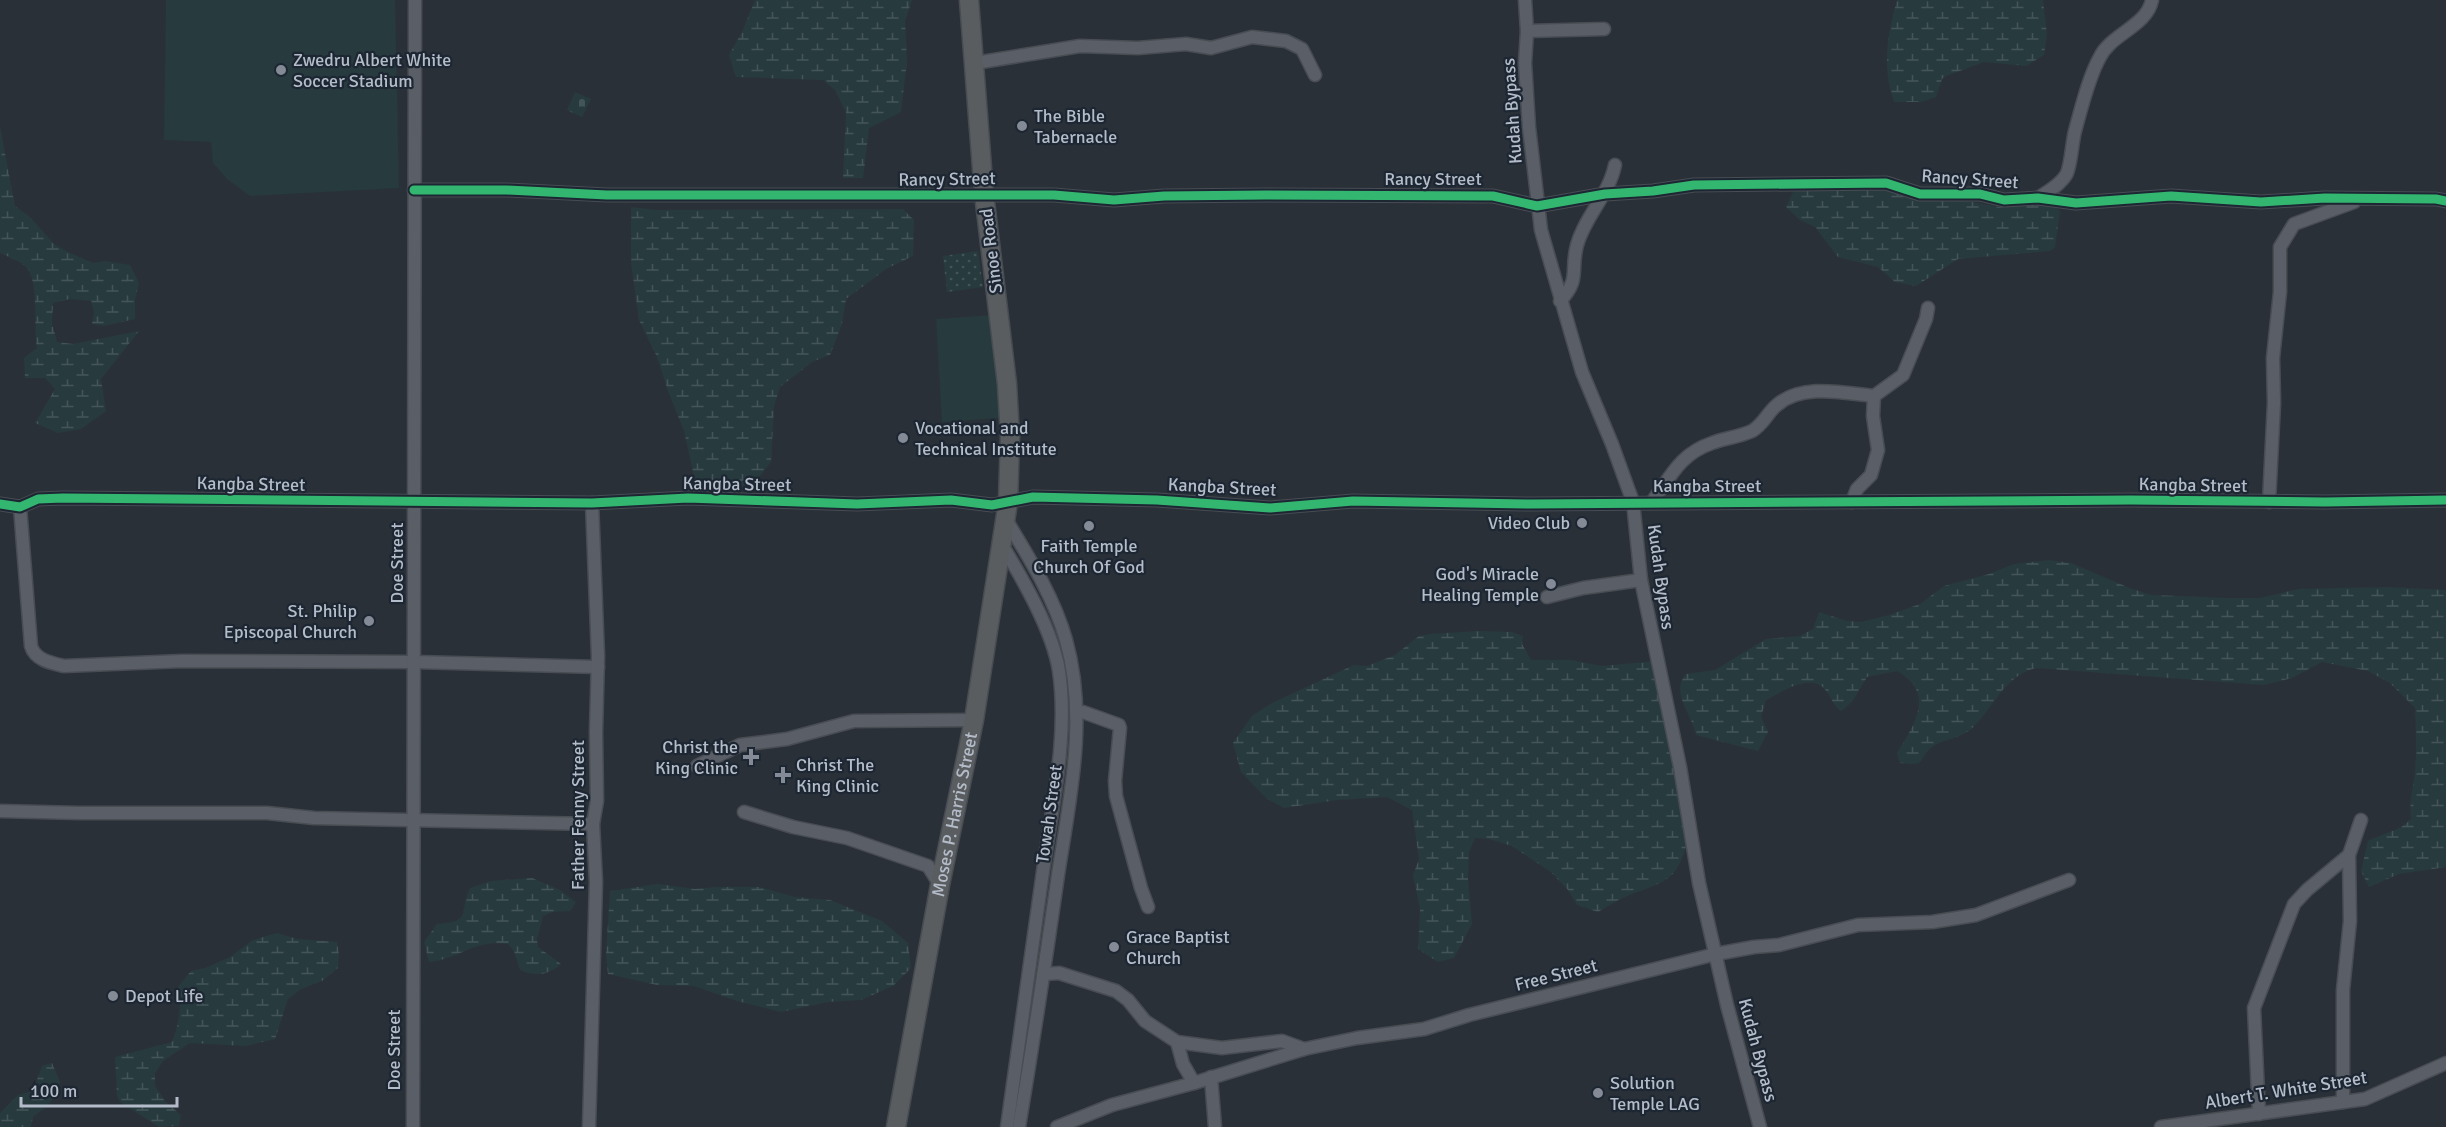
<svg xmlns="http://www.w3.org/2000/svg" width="2446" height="1127" font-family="Signika,sans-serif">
<defs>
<pattern id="wetland-marsh" width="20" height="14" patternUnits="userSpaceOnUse" patternTransform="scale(1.5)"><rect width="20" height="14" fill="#273a3e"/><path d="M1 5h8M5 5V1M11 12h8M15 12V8" fill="none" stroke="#445559"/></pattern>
<pattern id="cemetery-stones" width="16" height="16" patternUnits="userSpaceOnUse" patternTransform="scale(1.5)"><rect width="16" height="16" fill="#273a3e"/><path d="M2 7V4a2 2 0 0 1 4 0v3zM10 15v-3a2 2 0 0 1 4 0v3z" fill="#445559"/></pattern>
<pattern id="park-dots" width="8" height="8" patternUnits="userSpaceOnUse" patternTransform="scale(1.5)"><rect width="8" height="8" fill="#273a3e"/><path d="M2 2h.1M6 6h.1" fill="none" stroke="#445559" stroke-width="1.8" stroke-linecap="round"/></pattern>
</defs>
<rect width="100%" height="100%" fill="#2a3038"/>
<g fill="url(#wetland-marsh)">
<path d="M755 0H912L905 21 907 61 901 112 869 128 863 178H843L846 112 835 90 823 80 736 77 729 55 742 32Z"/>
<path d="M1897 0H2043L2047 35 2044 55 2026 66 1984 62 1946 76 1942 79 1936 97 1921 102H1894C1882 66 1887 36 1897 0Z"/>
<path d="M0 127 15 206 30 217 54 244 68 252 93 263 105 261 130 265 139 283 135 300V319L104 326 92 324 94 312 91 301 70 299 53 303 52 323 57 342 73 344 139 331 101 379 106 411 81 429 58 433 35 423 55 389 45 378H25L24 358 37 348C33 327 40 279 25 266 18 260 8 257 0 253Z"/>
<path d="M1812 187 1858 188 1956 199 2005 208 2029 204 2055 206 2060 211 2055 247 2050 251 1958 259 1916 286 1895 282 1878 267 1838 257 1815 227 1800 220 1786 207 1793 192Z"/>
<path d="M631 207 657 210 903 209 914 220 913 256 886 269 846 299 842 324 830 355 812 362 780 387 774 406 771 462 753 485 726 487 696 485 684 431 668 391 657 357 639 320 631 263Z"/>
<path d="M2049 560 2071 563 2132 589 2152 595 2227 598H2260L2299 589 2388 587 2446 590V867L2399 874 2369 887 2361 871 2368 841C2383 833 2400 831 2411 819 2409 798 2413 791 2415 771 2417 750 2416 729 2415 708L2390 683 2368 671 2322 662 2292 678 2264 685 2036 668C2002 677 1994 709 1970 730 1958 739 1943 739 1932 747 1915 761 1930 766 1900 763L1897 753C1915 724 1936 693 1897 671L1867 677 1852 702 1841 711C1833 705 1832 699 1827 692 1813 671 1783 691 1766 700L1761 717 1768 732 1758 751 1696 735C1691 712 1670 693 1686 674L1715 670 1766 639 1800 636 1813 629 1819 612 1847 621 1861 622 1889 615 1920 604 1944 586 1989 574 2014 564Z"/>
<path d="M1478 631 1512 632 1523 636 1522 644 1531 660H1571L1602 666 1656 661 1688 839C1677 883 1665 881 1627 896 1617 900 1607 907 1598 912L1577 905 1568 890 1552 873 1512 846 1489 839 1475 838 1469 852 1468 879 1472 924 1454 958 1438 962 1418 949 1420 909 1413 875 1419 859 1412 810 1387 797 1337 800 1284 808 1267 799 1241 772 1233 743 1252 716 1272 703 1354 665 1367 666 1395 655 1419 636 1430 634Z"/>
<path d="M532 878 560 890 576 902 570 911 553 912 543 916 537 940 538 947 561 964C549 975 535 977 520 970L514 951 508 944C473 939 460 959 429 962L424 942 437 924C474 921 458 913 470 888L491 881Z"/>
<path d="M658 884 695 889 716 887H759L795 897 830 900 882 921 908 943 911 968 893 986 861 1000 828 1002 781 1012 737 1001 694 986 657 985 608 974 606 955 610 891Z"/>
<path d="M277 933 297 939 337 942 339 955 338 968 322 981 301 989 288 999 275 1039 245 1046 190 1043 163 1061 155 1073V1086L166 1102 181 1115 179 1126 159 1127 120 1102 117 1096 115 1057 172 1042C179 1025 182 1005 178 987L191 971 205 968 230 957 253 940Z"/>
<path d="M52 1063 60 1082 58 1093 46 1107 33 1117 31 1127H0V1113L18 1095 33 1091 42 1066Z"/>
</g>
<path fill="url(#cemetery-stones)" d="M575 92 591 99 582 117 567 110Z"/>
<path fill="url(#park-dots)" d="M978 251 983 287 947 292 943 256Z"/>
<g fill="#273a3e">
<path d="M166 0H395L399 188 250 196 227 179 213 163 211 142 164 140Z"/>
<path d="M994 315 1000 418 942 422 936 319Z"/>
</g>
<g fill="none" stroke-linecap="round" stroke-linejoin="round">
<defs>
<g id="minor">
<path d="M1525 0 1527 31 1525 63 1529 127 1541 230 1582 372 1612 444 1633 502 1641 580 1680 767 1699 883 1727 1005 1760 1127"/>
<path d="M1527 31 1604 29"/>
<path d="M975 63 1080 46 1138 48 1186 44 1211 48 1252 37 1286 41 1302 49 1315 75"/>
<path d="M414 190H507L607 195H1054L1114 200 1164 196 1265 195 1493 196 1537 206 1605 194 1653 191 1694 185 1886 183 1920 194H1980L2004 200 2038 198 2076 203 2171 196 2261 202 2325 198 2436 199 2446 201"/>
<path d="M2038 198C2047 192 2060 185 2066 175 2071 167 2072 142 2075 131 2081 109 2089 76 2100 57 2111 34 2147 26 2152 0"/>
<path d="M1560 301C1581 279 1570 271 1577 245 1585 216 1609 195 1615 165"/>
<path d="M1652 502C1671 476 1680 454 1712 443 1725 438 1739 437 1752 431 1764 424 1767 413 1777 405 1802 383 1844 393 1874 396"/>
<path d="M1852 502 1857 489 1871 475 1878 450 1873 416 1874 396 1903 375 1926 319 1928 308"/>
<path d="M2269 502 2274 403 2273 358 2280 292V247L2294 224 2354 202"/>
<path d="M0 504 20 507 38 499 63 498 592 503 688 498 857 504 951 500 992 505 1033 497 1157 500 1270 508 1353 501 1531 504 2131 500 2325 502 2446 500"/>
<path d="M20 507 31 646C35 660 51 663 64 666L182 661 415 662 598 667"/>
<path d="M1005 518C1028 556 1054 597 1066 640 1088 718 1070 797 1058 875 1046 959 1033 1043 1019 1127"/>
<path d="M1001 543C1022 578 1053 631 1059 671 1068 732 1054 797 1045 857 1032 947 1019 1037 1007 1127"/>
<path d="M1547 597 1583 588 1641 580"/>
<path d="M1083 712 1119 725 1120 728 1115 781 1116 796 1141 888 1148 907"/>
<path d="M697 766 740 745 787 739 854 721 974 720"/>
<path d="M0 811 79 813H267L314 818 593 824"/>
<path d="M744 812 793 827 847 838 928 866 940 885"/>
<path d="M1045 974 1059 973 1116 991 1128 1000 1145 1021 1177 1042 1222 1048 1282 1041 1304 1049"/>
<path d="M1177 1042 1183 1064 1194 1083"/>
<path d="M1211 1077 1215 1127"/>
<path d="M2343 1102V990L2350 921 2349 855 2361 820"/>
<path d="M2259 1114 2254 1008 2294 904 2307 890 2349 855"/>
<path d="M413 1127 415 0"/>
<path d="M589 1127 596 882 593 824 597 801 596 732 598 656 592 503"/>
<path d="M1057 1127 1112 1105 1194 1083 1304 1049 1357 1038 1424 1029 1469 1015 1716 954 1754 947 1779 945 1858 925 1932 922 1976 915 2069 880"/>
<path d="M2161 1127 2365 1099 2446 1063"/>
</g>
<g id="highway">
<path id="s1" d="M896 1127 940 885 974 720 1008 502 1010 437 1007 384 984 194 969 0"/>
</g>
</defs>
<use href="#minor" stroke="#484c53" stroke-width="15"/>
<use href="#highway" stroke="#474c53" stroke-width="21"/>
<use href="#minor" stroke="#5a5e66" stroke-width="12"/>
<use href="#highway" stroke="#5a5d60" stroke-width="18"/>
<defs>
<g id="cycleway">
<path d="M414 190H507L607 195H1054L1114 200 1164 196 1265 195 1493 196 1537 206 1605 194 1653 191 1694 185 1886 183 1920 194H1980L2004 200 2038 198 2076 203 2171 196 2261 202 2325 198 2436 199 2446 201"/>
<path d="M0 504 20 507 38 499 63 498 592 503 688 498 857 504 951 500 992 505 1033 497 1157 500 1270 508 1353 501 1531 504 2131 500 2325 502 2446 500"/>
</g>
</defs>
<use href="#cycleway" stroke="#1d2633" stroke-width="13"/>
<use href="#cycleway" stroke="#33b770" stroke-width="9"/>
</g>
<g fill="#848b96" stroke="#1d2633" stroke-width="2">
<circle cx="281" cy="70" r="6"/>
<circle cx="1022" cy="126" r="6"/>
<circle cx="903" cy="438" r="6"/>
<circle cx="1582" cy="523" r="6"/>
<circle cx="1089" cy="526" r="6"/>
<circle cx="1551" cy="584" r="6"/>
<circle cx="369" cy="621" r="6"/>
<path d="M748 748h6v6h6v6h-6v6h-6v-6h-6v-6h6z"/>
<path d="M780 766h6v6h6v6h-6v6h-6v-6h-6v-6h6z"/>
<circle cx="1114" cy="947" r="6"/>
<circle cx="113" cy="996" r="6"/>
<circle cx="1598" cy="1093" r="6"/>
</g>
<g text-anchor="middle" stroke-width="4.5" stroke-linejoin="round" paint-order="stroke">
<g font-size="18" fill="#b4bcc9" stroke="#1d2633" text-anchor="start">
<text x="293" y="66">Zwedru Albert White<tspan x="293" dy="21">Soccer Stadium</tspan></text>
<text x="1034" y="122">The Bible<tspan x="1034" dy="21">Tabernacle</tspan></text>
<text x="915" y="434">Vocational and<tspan x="915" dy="21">Technical Institute</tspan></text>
<text x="1570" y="529" text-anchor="end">Video Club</text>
<text x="1089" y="552" text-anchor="middle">Faith Temple<tspan x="1089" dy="21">Church Of God</tspan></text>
<text x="1539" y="580" text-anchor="end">God's Miracle<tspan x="1539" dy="21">Healing Temple</tspan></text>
<text x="357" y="617" text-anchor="end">St. Philip<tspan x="357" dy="21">Episcopal Church</tspan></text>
<text x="738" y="753" text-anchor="end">Christ the<tspan x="738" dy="21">King Clinic</tspan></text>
<text x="796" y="771">Christ The<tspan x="796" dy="21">King Clinic</tspan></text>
<text x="1126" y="943">Grace Baptist<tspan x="1126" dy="21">Church</tspan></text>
<text x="125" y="1002">Depot Life</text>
<text x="1610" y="1089">Solution<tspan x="1610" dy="21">Temple LAG</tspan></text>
</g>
<g font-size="18" fill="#b4bcc9" stroke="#1d2633">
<text transform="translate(1512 111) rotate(-94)" y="6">Kudah Bypass</text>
<text transform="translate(947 179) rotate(-1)" y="6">Rancy Street</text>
<text x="1433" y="185">Rancy Street</text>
<text transform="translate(1970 179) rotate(4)" y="6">Rancy Street</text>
<text transform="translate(991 251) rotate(-97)" y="6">Sinoe Road</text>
<text transform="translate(251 484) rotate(1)" y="6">Kangba Street</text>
<text transform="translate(737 484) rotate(1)" y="6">Kangba Street</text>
<text transform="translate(2193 485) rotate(1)" y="6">Kangba Street</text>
<text x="1707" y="492">Kangba Street</text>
<text transform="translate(1222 487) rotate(3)" y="6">Kangba Street</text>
<text transform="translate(397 563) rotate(-90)" y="6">Doe Street</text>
<text transform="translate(1661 577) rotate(82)" y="6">Kudah Bypass</text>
<text transform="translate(1049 814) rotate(-82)" y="6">Towah Street</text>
<text transform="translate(578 815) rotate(-90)" y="6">Father Fenny Street</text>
<text dy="6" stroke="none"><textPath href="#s1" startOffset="318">Moses P. Harris Street</textPath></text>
<text transform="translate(1556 975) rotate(-14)" y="6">Free Street</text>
<text transform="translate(394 1050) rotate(-90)" y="6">Doe Street</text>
<text transform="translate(1758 1050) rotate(75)" y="6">Kudah Bypass</text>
<text transform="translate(2286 1090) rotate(-9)" y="6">Albert T. White Street</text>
</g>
</g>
<path d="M21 1097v9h156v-9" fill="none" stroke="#b4bcc9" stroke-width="3"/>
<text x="30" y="1097" font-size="18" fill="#b4bcc9" stroke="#1d2633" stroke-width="4.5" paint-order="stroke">100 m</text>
</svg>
